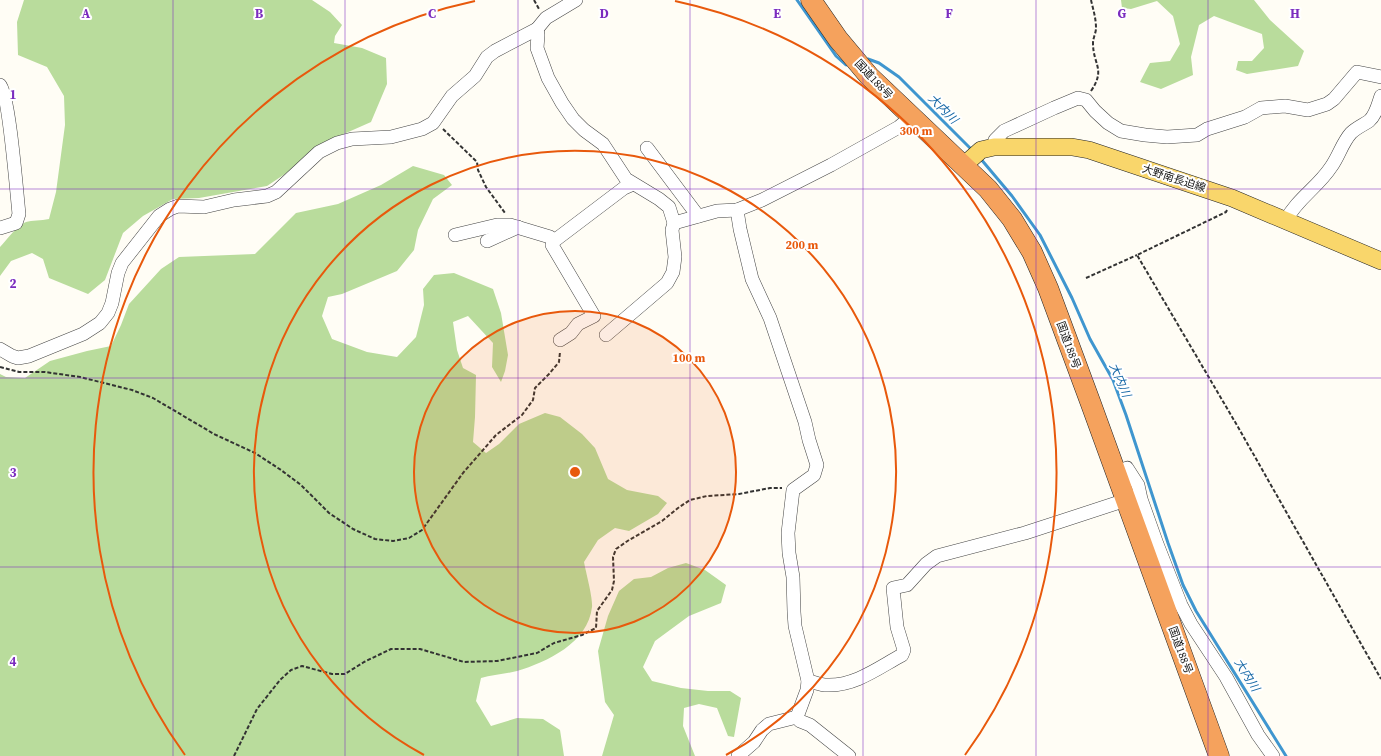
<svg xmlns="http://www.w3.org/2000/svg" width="1381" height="756" font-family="'Source Serif 4','Noto Sans JP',serif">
<rect width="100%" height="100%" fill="#fffdf5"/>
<g fill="#b9dc9c">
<path d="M24 0H312L330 12 342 25 335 36 334 43 362 48 386 58 387 84 371 122 319 145 291 170 267 186 199 198 173 199 143 216 123 233 105 280 88 294 49 278 43 259 32 253 11 261 0 276V247C7 240 17 225 26 222 32 220 41 221 49 219L56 192 65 125 64 96 47 67 18 55 17 22Z"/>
<path d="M1121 0H1254L1270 20 1304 51 1298 66 1247 74 1236 70 1238 61H1252L1264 48 1262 34 1214 16 1199 25 1191 57 1193 75 1161 89 1140 82 1150 63 1170 61 1180 44 1173 16 1157 1 1131 9 1122 8Z"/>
<path d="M413 166 444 175 452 185 433 199 418 230 414 250 397 271 342 294 328 297 322 316 332 339 367 352 397 357 416 337 424 305 423 289 434 275 454 273 493 289 501 313 508 355 505 371 501 382 492 367 493 343 468 316 453 322 457 350 463 368 476 375 475 417 473 442 486 453 499 444 519 424 545 413 560 417 582 434 595 448 608 479 627 490 658 496 667 503 658 514 629 531 615 528 598 540 584 562C586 573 593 598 592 607 588 643 547 662 517 671 505 674 492 675 481 678L476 701 491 726 517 718 543 719 560 730 564 756H0V374L6 377 25 378 50 361 87 351 111 346 121 325 129 304 161 269 179 257 255 254 296 213 338 204 381 185Z"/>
<path d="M686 563 705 570 726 585 721 603 689 616 655 641 643 667 652 681 681 688 708 691H730L741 698 734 737 728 736 717 708 699 704 684 708 683 726 695 756H602L614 715 605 702 598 651 608 616 619 591 634 579 651 577 668 568Z"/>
</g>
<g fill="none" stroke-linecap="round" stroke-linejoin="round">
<g stroke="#3f96cf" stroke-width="3">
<path d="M797 0 836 56 846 65"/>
<path d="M868 59 879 63 899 77 973 151"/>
<path d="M980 158 1012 196 1040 235 1072 298 1090 339 1113 380 1126 415 1168 543 1183 585 1196 611 1286 756"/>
</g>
<defs>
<g id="minor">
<path d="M537 29 538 35 537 48 548 78 562 103 573 119 584 130 603 144 626 179 659 199 669 207 674 223 672 230 675 257 673 272 667 283 606 335"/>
<path d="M0 85C9 93 17 196 19 214L16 223 0 228"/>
<path d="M994 147 995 140 1004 131 1054 108 1078 98 1086 100 1095 111 1108 123 1121 131 1145 135 1167 137 1197 135 1207 129 1245 117 1261 108 1285 106 1308 110 1327 104 1334 99 1357 72 1381 77"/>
<path d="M647 148 698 216"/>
<path d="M737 210 740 229 752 279 770 318 805 422 809 440 817 465 814 475 793 490 788 533 789 553 793 577 794 612 795 626 808 681 807 690 797 717 800 721 810 725 849 756"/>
<path d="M1286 220C1297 199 1318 187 1331 167 1339 156 1342 143 1351 133 1356 128 1363 125 1369 121 1376 115 1378 104 1381 96"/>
<path d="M674 223 717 211 737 210 762 200 831 165 899 127 911 117"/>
<path d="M455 235 497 225H510L550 237 554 241"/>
<path d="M487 241 518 227"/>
<path d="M560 340 571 333 578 324 594 316 552 245 554 241 624 188 633 184"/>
<path d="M0 349 12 356 18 358 29 356 83 334 100 323 108 313 112 303 118 273 122 263 159 216 170 209 178 206 204 207 234 200 267 196 276 192 319 152 337 143 352 139 391 137 422 129 433 123 452 96 475 76 487 57 495 51 537 29 546 18 576 0"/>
<path d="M1116 472 1127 468 1138 485 1141 499 1157 544 1181 605 1191 624 1226 677 1258 735 1273 756"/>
<path d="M808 681C814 682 820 685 827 685 855 686 878 668 902 655L904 650 897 627 893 588 907 585 926 564 937 556 1025 533 1126 500"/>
<path d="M738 756 754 742 762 730 769 724 797 717"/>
</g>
<path id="major" d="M963 166 981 150 994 147H1072L1089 150 1232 198 1381 261"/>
<path id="highway" d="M811 0 838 39 869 76 988 189 1012 219 1032 252 1048 288 1091 404 1219 756"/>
</defs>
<use href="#minor" stroke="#444" stroke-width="14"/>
<use href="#major" stroke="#222" stroke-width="18"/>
<use href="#highway" stroke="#222" stroke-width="21"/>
<g stroke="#333" stroke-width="2" stroke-dasharray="4 2" stroke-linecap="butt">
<path d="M534 0 539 9"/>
<path d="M1091 0C1093 9 1096 18 1096 28 1096 33 1093 38 1093 43 1093 65 1106 69 1091 91"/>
<path d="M443 129 477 162 478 170 486 187 505 213"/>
<path d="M1227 210 1226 212 1137 255 1238 427 1381 679"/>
<path d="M1086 278 1137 255"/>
<path d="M0 367 19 372H45L80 377 132 390 153 398 214 434 255 453 281 470 301 485 329 513 353 529 375 539 393 541 409 538 422 530 463 473 496 435 522 415 533 400 535 388 549 374 559 362 560 352"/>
<path d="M234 756 257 709 280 680 291 670 302 666 332 674H345L364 662 391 649H420L464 662 497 661 537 653 554 643 582 635 596 628 597 611 612 590 614 581 613 557 616 549 629 540 662 521 678 508 690 500 707 496 739 494 770 488H782"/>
</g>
<use href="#minor" stroke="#fff" stroke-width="13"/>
<use href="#major" stroke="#f9d66b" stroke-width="17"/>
<use href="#highway" stroke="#f5a25d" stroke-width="20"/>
</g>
<path fill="none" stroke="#7b2cbf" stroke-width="1" stroke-opacity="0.55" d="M173 0V756M345 0V756M518 0V756M690 0V756M863 0V756M1036 0V756M1208 0V756M0 189H1381M0 378H1381M0 567H1381"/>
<circle cx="575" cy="472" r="161" fill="#e8590c" fill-opacity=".12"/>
<g fill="none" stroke="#e8590c" stroke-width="2">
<circle cx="575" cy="472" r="161"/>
<path d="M424 755A321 321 0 1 1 726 755"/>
<path d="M185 755A482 482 0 0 1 475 1M675 1A482 482 0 0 1 965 755"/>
</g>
<g text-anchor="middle" stroke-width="4" stroke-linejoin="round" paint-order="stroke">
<g font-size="11" fill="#111" stroke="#fff">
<text transform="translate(874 79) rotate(47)" y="4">国道188号</text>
<text transform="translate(1174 178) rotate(18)" y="4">大野南長迫線</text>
<text transform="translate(1069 345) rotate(70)" y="4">国道188号</text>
<text transform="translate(1181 650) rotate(70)" y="4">国道188号</text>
</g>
<g font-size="12" font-style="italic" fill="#1768a6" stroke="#fff">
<text transform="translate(943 109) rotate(45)" y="4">大内川</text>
<text transform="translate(1120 380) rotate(67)" y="4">大内川</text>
<text transform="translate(1247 675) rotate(58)" y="4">大内川</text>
</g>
</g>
<g font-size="13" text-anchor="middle" font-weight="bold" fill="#7b2cbf" stroke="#fff" stroke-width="4" stroke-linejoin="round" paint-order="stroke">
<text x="86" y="18">A</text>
<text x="259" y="18">B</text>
<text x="432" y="18">C</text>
<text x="604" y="18">D</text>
<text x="777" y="18">E</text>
<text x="949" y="18">F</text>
<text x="1122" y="18">G</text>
<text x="1295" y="18">H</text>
<text x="13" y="99">1</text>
<text x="13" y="288">2</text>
<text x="13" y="477">3</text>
<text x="13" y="666">4</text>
</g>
<circle cx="575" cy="472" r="6" fill="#e8590c" stroke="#fff" stroke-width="2"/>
<g font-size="12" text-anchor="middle" font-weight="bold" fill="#e8590c" stroke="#fff" stroke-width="4" stroke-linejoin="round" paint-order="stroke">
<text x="916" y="135">300 m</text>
<text x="802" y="249">200 m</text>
<text x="689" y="362">100 m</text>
</g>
</svg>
